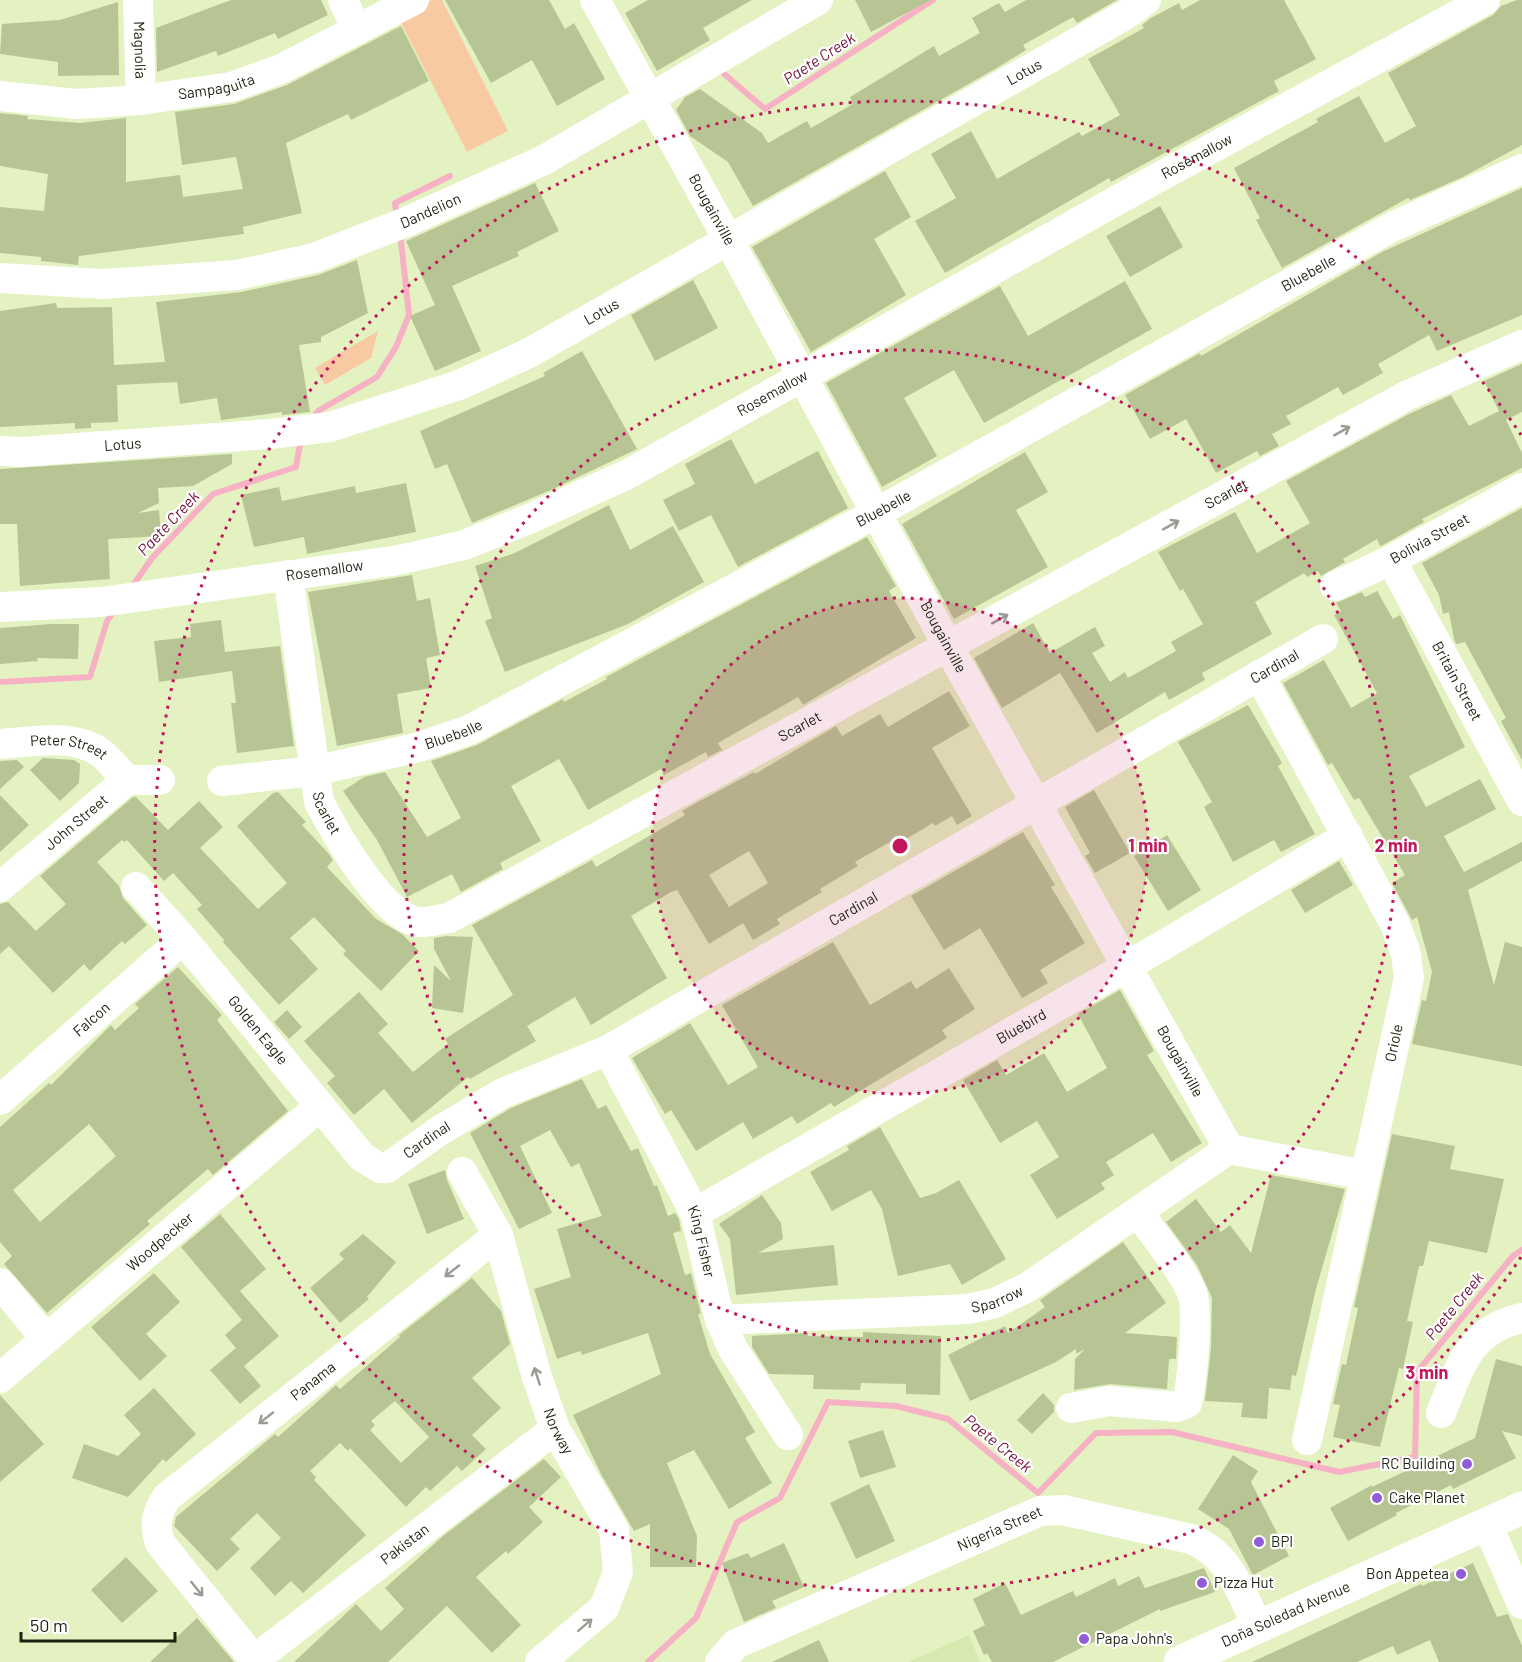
<svg xmlns="http://www.w3.org/2000/svg" width="1522" height="1662" font-family="Barlow,sans-serif">
<rect width="100%" height="100%" fill="#e3f2c0"/>
<path fill="#d8e9af" d="M969 1635 980 1662H908Z"/>
<g fill="#f8caa3">
<path d="M432 0H442L508 131 467 152 398 17Z"/>
<path d="M378 331 371 358 325 385 315 368Z"/>
</g>
<g fill="none" stroke-linecap="round" stroke-linejoin="round">
<g stroke="#f6b2c4" stroke-width="6">
<path d="M723 73 765 109 933 0"/>
<path d="M397 216 395 203 450 176"/>
<path d="M312 420 318 411 377 377 396 347 409 315 400 232"/>
<path d="M131 588 152 558 213 494 296 467 301 439"/>
<path d="M0 682 90 677 107 621 114 611"/>
<path d="M648 1662 696 1618 737 1522 780 1498 828 1402 896 1406 948 1419 1038 1493 1096 1433 1172 1432 1339 1472 1415 1457 1417 1372 1513 1256 1522 1250"/>
</g>
</g>
<g fill="#b7c594" fill-rule="evenodd">
<path d="M231 0H321L328 15 278 39 275 33 218 56 216 51 157 72 156 28Z"/>
<path d="M445 0H549L565 29 574 23 605 79 557 106 532 60 491 83Z"/>
<path d="M648 0H752L703 28 710 40 657 71 625 13Z"/>
<path d="M855 0H931L871 32Z"/>
<path d="M1026 0H1117L1077 23 1073 17 1023 45 1026 50 995 69 753 206 728 162 690 136 676 110 685 97 700 89 762 133 768 143 807 121 811 128 853 104 850 97 934 46 939 56 980 33 972 18 999 3 1005 12Z"/>
<path d="M1200 0H1284L1316 59 1274 81 1279 91 1111 182 1109 178 945 273 915 221 956 198 931 154 971 131 997 179 1079 132 1082 136 1120 115 1088 59 1144 28 1142 25 1151 18 1179 3 1182 10Z"/>
<path d="M1517 0H1522V145L1463 177 1410 200 1408 198 1282 268 1256 220 1260 218 1234 168 1318 122 1316 119 1359 96 1385 143 1416 126 1388 73 1493 15 1501 6Z"/>
<path d="M118 2 119 75 58 76V62L0 54 2 24 60 20Z"/>
<path d="M401 26 429 81 351 120 348 114 286 143 302 213 243 227 244 234 79 256 78 265 41 261V257L0 253V207L44 211 48 174 0 166V113L28 116 27 119 80 123 126 118V182L180 175 183 197 243 189 236 157 182 165 175 112 234 104 287 85Z"/>
<path d="M885 171 911 217 874 239 906 295 811 352 752 247Z"/>
<path d="M535 183 559 231 517 252 519 256 452 286 481 351 435 371 410 316 435 305 406 241Z"/>
<path d="M1522 188V315L1437 351 1429 335 1378 364 1383 373 1343 395 1338 387 1286 416 1291 424 1272 434 1279 446 1260 456 1257 451 1216 473 1186 419 1150 439 1125 395 1200 353 1201 356 1382 252Z"/>
<path d="M1160 206 1183 247 1130 277 1106 236Z"/>
<path d="M357 260 368 313 321 337V342L299 345 310 412 282 415V412L221 420 217 398 180 404 177 382 117 385 118 422 91 423V428L75 429V423L0 427V311L56 303 57 308 112 307 114 365 165 362 156 302 241 292 318 275Z"/>
<path d="M693 280 718 328 655 361 631 315Z"/>
<path d="M1125 281 1152 329 984 423 954 370 904 398 937 456 882 487 826 383 1000 286 1028 336Z"/>
<path d="M582 351 637 449 551 490 472 523 447 464 435 469 420 431 545 376 543 373Z"/>
<path d="M1522 364V412L1506 420 1522 453V468L1422 519 1424 522 1383 545 1380 546 1377 539 1343 559 1345 562 1321 576 1318 571 1307 577 1304 573 1255 602 1272 634 1202 673 1205 680 1169 700 1165 692 1097 733 1060 673 1002 708 974 658 1033 623 1050 653 1095 627 1105 646 1092 653 1110 682 1125 672 1128 678 1176 651 1171 642 1203 624 1183 589 1180 591 1158 552 1235 512 1257 553 1310 523 1286 481 1409 414 1451 395 1469 426 1499 411 1484 381Z"/>
<path d="M731 439 755 484 818 451 848 508 738 567 711 515 679 531 663 500 695 484 685 464Z"/>
<path d="M1025 452 1048 492 1016 510 1048 567 954 619 902 524Z"/>
<path d="M232 454V464L193 486 158 488 159 503 138 513 159 510 161 536 108 539 110 579 20 586 17 524H0V469Z"/>
<path d="M406 483 416 532 307 554 304 537 254 547 241 495 279 487 282 501 355 486 356 493Z"/>
<path d="M609 505 630 550 673 526 704 582 628 624 505 672 485 621 492 618 475 566 515 553Z"/>
<path d="M1522 508V760L1501 721 1506 718 1465 642 1456 644 1454 639 1449 612 1443 614 1439 595 1422 563Z"/>
<path d="M867 537 896 586 889 591 916 638 803 705 798 697 718 743 722 750 708 757 706 752 664 775 661 769 588 810 559 759 511 786 541 841 500 863 503 869 461 892 452 874 407 897 377 840 343 791 364 777 385 772 427 837 461 818 431 761 477 745 563 699 564 702 607 679 606 677Z"/>
<path d="M412 575 417 601 430 598 440 655 426 658 431 688 397 694 403 733 337 746 308 592Z"/>
<path d="M1377 591 1393 619 1400 615 1465 747 1409 776 1426 807 1480 779 1496 809 1444 836 1464 872 1522 842V861L1468 890 1494 985 1505 942 1522 947V1066L1412 1044 1422 1000 1426 1001 1432 972 1417 917 1412 920 1392 883 1405 875 1359 798 1354 800 1332 763 1328 765 1283 683 1324 660 1351 708 1377 693 1334 615 1341 611 1336 603 1362 592 1365 597Z"/>
<path d="M221 620 225 652 280 646 294 746 237 753 231 703H236L232 671 159 682 154 641 191 637 190 624Z"/>
<path d="M51 624H79L78 659 37 658 38 661 0 664V628Z"/>
<path d="M949 691 970 726 932 748 972 816 957 825 952 816 935 826 933 823 893 847 890 842 855 862 858 866 820 889 822 892 777 919 780 924 753 940 743 923 709 944 677 890 671 892 631 916 667 978 591 1025 575 997 527 1026 536 1041 470 1079 468 1077 412 1123 384 1089 354 1115 327 1083 335 1076 304 1041 359 992 388 1024 378 1033 413 1072 448 1044 445 1039 513 995 472 925 592 860 596 867 685 815 682 811 694 804 754 772 755 774 836 726 842 736 880 714 888 727ZM749 851 768 883 729 907 709 875Z"/>
<path d="M1248 705 1282 763 1278 766 1315 834 1281 852 1274 840 1233 862 1204 807 1212 802 1178 742Z"/>
<path d="M43 758 74 760 80 764 79 783 60 801 30 770Z"/>
<path d="M17 760 24 767 0 789V761Z"/>
<path d="M1094 790 1130 853 1095 873 1085 856 1090 853 1065 807Z"/>
<path d="M278 792 306 822 302 825 328 853 333 860 327 867 376 919 402 934 419 951 381 991 343 954 346 951 314 917 290 938 318 969 279 1005 223 942 224 940 197 909 202 905 173 873 164 881 127 840 124 842 122 840 97 862 119 886 123 898 147 925 125 944 122 941 90 971 84 964 53 993 9 946 0 954V904L8 902 36 931 66 904 40 876 133 797H136L168 830 199 801 223 827 200 848 258 909 287 883 237 826 273 793Z"/>
<path d="M0 795 29 825 0 852Z"/>
<path d="M1023 832 1055 885 1051 887 1085 943 1040 970 1048 983 1022 998 980 928 944 950 911 896Z"/>
<path d="M1167 835 1201 890 1168 911 1134 856Z"/>
<path d="M1339 861 1353 885 1305 913 1291 890Z"/>
<path d="M446 936 473 937 463 1013 432 1008 434 965 451 981 434 949V938Z"/>
<path d="M833 942 870 1005 911 981 916 989 949 968 975 1009 942 1030 947 1038 834 1107 831 1103 797 1124 792 1116 753 1139 743 1122 696 1151 671 1110 665 1114 632 1058 690 1023 728 1085 758 1067 722 1005Z"/>
<path d="M178 967 222 1015 217 1020 288 1111 213 1175 208 1169 147 1221 150 1224 47 1313 4 1264 12 1256 0 1242V1127L49 1083 51 1085 111 1025 115 1030 139 1008 135 1004ZM89 1124 116 1156 40 1222 13 1190Z"/>
<path d="M1120 990 1154 1051 1147 1055 1202 1143 1171 1162 1153 1133 1106 1162 1114 1175 1101 1183 1105 1189 1057 1219 1030 1175 1059 1157 1037 1121 1000 1143 963 1080 997 1060 1006 1075 1044 1053 1067 1092 1107 1068 1078 1014Z"/>
<path d="M287 1010 302 1027 289 1039 274 1022Z"/>
<path d="M582 1079 598 1109 606 1105 631 1151 638 1148 654 1186 657 1185 668 1216 675 1213 679 1219 681 1231 673 1233 685 1275 691 1273 701 1314H698L710 1354 755 1432 745 1438 772 1483 729 1509 694 1450 667 1463 697 1536 696 1567H650V1524L634 1531 601 1474 573 1415 661 1374 648 1333 582 1355 580 1351 557 1359 534 1289 571 1277 557 1229 602 1216 579 1163 571 1167 550 1130 520 1146 552 1213 519 1229 470 1133 511 1108Z"/>
<path d="M880 1127 920 1198 936 1193 959 1180 1006 1259 962 1285 950 1264 898 1276 882 1209 871 1190 832 1211 810 1172 849 1150 847 1146Z"/>
<path d="M1392 1134 1455 1146 1450 1169 1504 1179 1487 1253 1429 1241 1423 1266H1419L1407 1321 1413 1322 1403 1369 1399 1368 1380 1447 1333 1437 1340 1405 1333 1404 1342 1364 1346 1365 1358 1308 1354 1307Z"/>
<path d="M445 1170 447 1180 464 1219 427 1234 408 1184Z"/>
<path d="M1271 1175 1345 1189 1316 1289 1296 1376 1292 1375 1290 1390 1269 1388 1267 1419 1241 1417 1243 1403 1205 1401 1211 1348 1212 1298 1197 1265 1166 1222 1196 1199 1221 1232 1230 1225 1251 1253Z"/>
<path d="M762 1195 781 1223 783 1239 758 1253 834 1245 838 1285 736 1295 730 1239 719 1224Z"/>
<path d="M220 1214 266 1269 240 1291 279 1336 244 1366 261 1386 240 1404 210 1370 236 1348 225 1335 242 1320 181 1247Z"/>
<path d="M363 1234 396 1262 367 1297 369 1299 340 1323 310 1288 344 1259 339 1254Z"/>
<path d="M1123 1242 1166 1303 1125 1333 1177 1337 1176 1359H1169L1167 1389 1110 1384 1074 1390 1075 1359 1085 1349 1076 1354V1349L1056 1362 970 1401 948 1355 1005 1326 1008 1333 1045 1307 1040 1300Z"/>
<path d="M154 1273 180 1302 146 1334 167 1356 140 1381 91 1327Z"/>
<path d="M472 1278 501 1311 510 1344 472 1378 501 1408 472 1435 486 1449 462 1471 457 1466 430 1491 426 1487 406 1507 350 1448 348 1451 340 1443 310 1471 316 1477 314 1480 366 1535 303 1593 291 1581 275 1596 250 1568 281 1538 257 1513 230 1539 240 1549 217 1571 174 1526 176 1517 275 1434 278 1437 336 1385 340 1389 400 1337 399 1335ZM395 1401 429 1437 401 1463 370 1430 375 1425 371 1421Z"/>
<path d="M863 1332 941 1336 940 1395 906 1394V1384L861 1383 860 1390 813 1389 814 1375 769 1374 752 1347V1336L808 1333V1336L863 1337Z"/>
<path d="M1496 1359 1522 1366V1436L1502 1431 1516 1458 1453 1489 1451 1485 1396 1513 1397 1515 1348 1541 1330 1508 1372 1485V1487L1475 1438Z"/>
<path d="M154 1388 196 1434 166 1462 163 1459 128 1497 72 1478 84 1444 118 1456 141 1434 124 1415Z"/>
<path d="M1043 1393 1054 1405V1412L1032 1434 1017 1420Z"/>
<path d="M0 1395 44 1444 0 1482Z"/>
<path d="M883 1430 896 1467 860 1478 848 1441Z"/>
<path d="M1233 1455 1258 1471 1251 1482 1289 1556 1253 1575 1229 1529 1198 1509Z"/>
<path d="M544 1459 561 1477 529 1507 543 1522 508 1554 506 1551 476 1577 521 1625 492 1653 447 1606 388 1662H294L356 1604 381 1631 404 1609 385 1588 443 1536Z"/>
<path d="M869 1484 895 1541 856 1559 830 1503Z"/>
<path d="M784 1543 804 1587 772 1601 776 1608 744 1622 722 1563 748 1553 751 1558Z"/>
<path d="M126 1557 158 1591 122 1623 91 1590Z"/>
<path d="M1473 1563 1497 1617 1508 1614 1522 1646V1662H1439L1430 1640 1397 1655 1393 1646 1357 1662H1252L1421 1584 1422 1586Z"/>
<path d="M1204 1568 1215 1592 1160 1611V1609L1053 1662H992L987 1653 984 1655 973 1631 985 1625 973 1599 1005 1583 1021 1615 1073 1591 1076 1597 1115 1578 1118 1586 1139 1576 1145 1588Z"/>
<path d="M197 1618 234 1662H150Z"/>
<path d="M819 1640 829 1662H772Z"/>
</g>
<g fill="none" stroke-linecap="round" stroke-linejoin="round">
<g stroke="#fff" stroke-width="30">
<path id="s1" d="M138 0 141 100"/>
<path d="M343 0 357 30"/>
<path id="s2" d="M595 0 728 239 949 648 1229 1149 1365 1175"/>
<path id="s3" d="M0 96 77 104 141 100 231 87 281 69 414 0"/>
<path id="s4" d="M0 278 103 284 237 275 314 258 406 222 544 160 818 0"/>
<path id="s5" d="M0 451 21 452 269 434 330 427 459 385 529 353 1127 14 1146 0"/>
<path id="s6" d="M1391 560 1522 801"/>
<path id="s7" d="M288 575 319 802C336 834 380 914 417 922 426 923 440 919 449 918L1408 395 1522 345"/>
<path id="s8" d="M1335 586 1391 560 1522 488"/>
<path id="s9" d="M0 607 101 602 399 560 464 545 529 519 628 474 1148 183 1485 0"/>
<path d="M1259 675 1395 924 1406 954 1409 978 1307 1440"/>
<path id="s10" d="M0 744C31 742 74 733 101 753 110 760 118 771 127 780"/>
<path id="s11" d="M222 781 314 771 419 747 469 730 876 513 1392 227 1522 169"/>
<path id="s12" d="M0 887 127 780H160"/>
<path id="s13" d="M136 887 183 939 362 1157 380 1168H387L439 1131 503 1093 608 1050 1323 639"/>
<path id="s14" d="M608 1050 695 1213 720 1320 733 1349 788 1435"/>
<path id="s15" d="M0 1100 183 939"/>
<path id="s16" d="M462 1172 498 1235 536 1374 555 1429 614 1530 618 1572 604 1608 540 1662"/>
<path id="s17" d="M695 1213 1126 967 1348 836"/>
<path d="M0 1283 46 1339"/>
<path id="s18" d="M720 1320 968 1309 995 1303 1028 1287 1229 1149"/>
<path id="s19" d="M0 1378 320 1106"/>
<path d="M1071 1408 1109 1401 1177 1407 1187 1403C1192 1382 1199 1312 1192 1293 1183 1269 1153 1234 1138 1212"/>
<path d="M1441 1413C1460 1367 1468 1330 1522 1318"/>
<path d="M1487 1524 1522 1604"/>
<path id="s20" d="M254 1660 555 1429"/>
<path id="s21" d="M256 1662 160 1543C154 1524 156 1514 167 1497L498 1235"/>
<path id="s22" d="M720 1662 736 1644 1040 1511 1063 1510 1191 1539C1230 1555 1240 1591 1258 1627"/>
</g>
<path stroke="#fff" stroke-width="33" id="s23" d="M1180 1662 1522 1508"/>
</g>
<defs><path id="oneway-shaft" d="M-6 0H5M1.5-3L5.5 0L1.5 3" fill="none" stroke-width="1.6" stroke-linecap="round" stroke-linejoin="round" transform="scale(1.5)"/></defs>
<g stroke="#999c93">
<use href="#oneway-shaft" transform="translate(1342 431) rotate(-29)"/>
<use href="#oneway-shaft" transform="translate(1171 525) rotate(-29)"/>
<use href="#oneway-shaft" transform="translate(1000 619) rotate(-29)"/>
<use href="#oneway-shaft" transform="translate(452 1271) rotate(142)"/>
<use href="#oneway-shaft" transform="translate(537 1376) rotate(-108)"/>
<use href="#oneway-shaft" transform="translate(266 1418) rotate(142)"/>
<use href="#oneway-shaft" transform="translate(197 1589) rotate(51)"/>
<use href="#oneway-shaft" transform="translate(585 1625) rotate(-41)"/>
</g>
<circle cx="900" cy="846" r="248" fill="#c2185b" fill-opacity=".12"/>
<g fill="none" stroke="#c2185b" stroke-width="3" stroke-dasharray="3 6">
<circle cx="900" cy="846" r="248"/>
<circle cx="900" cy="846" r="496"/>
<path d="M1521 1257A745 745 0 1 1 1521 435"/>
</g>
<g fill="#915cd5" stroke="#fff" stroke-width="2">
<circle cx="1467" cy="1464" r="6"/>
<circle cx="1377" cy="1498" r="6"/>
<circle cx="1259" cy="1542" r="6"/>
<circle cx="1461" cy="1574" r="6"/>
<circle cx="1202" cy="1583" r="6"/>
<circle cx="1084" cy="1639" r="6"/>
</g>
<g text-anchor="middle" stroke-width="4.5" stroke-linejoin="round" paint-order="stroke">
<g font-size="15" fill="#1d220f" stroke="#fff">
<text dy="5" stroke="none"><textPath href="#s1" startOffset="50">Magnolia</textPath></text>
<text dy="5" stroke="none"><textPath href="#s5" startOffset="1113">Lotus</textPath></text>
<text dy="5" stroke="none"><textPath href="#s3" startOffset="218">Sampaguita</textPath></text>
<text dy="5" stroke="none"><textPath href="#s9" startOffset="1299">Rosemallow</textPath></text>
<text dy="5" stroke="none"><textPath href="#s4" startOffset="442">Dandelion</textPath></text>
<text dy="5" stroke="none"><textPath href="#s2" startOffset="240">Bougainville</textPath></text>
<text dy="5" stroke="none"><textPath href="#s11" startOffset="1209">Bluebelle</textPath></text>
<text dy="5" stroke="none"><textPath href="#s5" startOffset="627">Lotus</textPath></text>
<text dy="5" stroke="none"><textPath href="#s9" startOffset="813">Rosemallow</textPath></text>
<text dy="5" stroke="none"><textPath href="#s5" startOffset="123">Lotus</textPath></text>
<text dy="5" stroke="none"><textPath href="#s7" startOffset="1305">Scarlet</textPath></text>
<text dy="5" stroke="none"><textPath href="#s11" startOffset="723">Bluebelle</textPath></text>
<text dy="5" stroke="none"><textPath href="#s8" startOffset="106">Bolivia Street</textPath></text>
<text dy="5" stroke="none"><textPath href="#s9" startOffset="327">Rosemallow</textPath></text>
<text dy="5" stroke="none"><textPath href="#s2" startOffset="726">Bougainville</textPath></text>
<text dy="5" stroke="none"><textPath href="#s13" startOffset="1401">Cardinal</textPath></text>
<text dy="5" stroke="none"><textPath href="#s6" startOffset="138">Britain Street</textPath></text>
<text dy="5" stroke="none"><textPath href="#s7" startOffset="819">Scarlet</textPath></text>
<text dy="5" stroke="none"><textPath href="#s11" startOffset="237">Bluebelle</textPath></text>
<text dy="5" stroke="none"><textPath href="#s10" startOffset="70">Peter Street</textPath></text>
<text dy="5" stroke="none"><textPath href="#s7" startOffset="242">Scarlet</textPath></text>
<text dy="5" stroke="none"><textPath href="#s12" startOffset="100">John Street</textPath></text>
<text dy="5" stroke="none"><textPath href="#s13" startOffset="915">Cardinal</textPath></text>
<text dy="5" stroke="none"><textPath href="#s15" startOffset="122">Falcon</textPath></text>
<text dy="5" stroke="none"><textPath href="#s17" startOffset="376">Bluebird</textPath></text>
<text dy="5" stroke="none"><textPath href="#s13" startOffset="188">Golden Eagle</textPath></text>
<text transform="translate(1394 1043) rotate(-78)" y="5">Oriole</text>
<text dy="5" stroke="none"><textPath href="#s2" startOffset="1212">Bougainville</textPath></text>
<text dy="5" stroke="none"><textPath href="#s13" startOffset="429">Cardinal</textPath></text>
<text dy="5" stroke="none"><textPath href="#s19" startOffset="210">Woodpecker</textPath></text>
<text dy="5" stroke="none"><textPath href="#s14" startOffset="214">King Fisher</textPath></text>
<text dy="5" stroke="none"><textPath href="#s18" startOffset="279">Sparrow</textPath></text>
<text dy="5" stroke="none"><textPath href="#s21" startOffset="388">Panama</textPath></text>
<text dy="5" stroke="none"><textPath href="#s16" startOffset="278">Norway</textPath></text>
<text dy="5" stroke="none"><textPath href="#s22" startOffset="312">Nigeria Street</textPath></text>
<text dy="5" stroke="none"><textPath href="#s20" startOffset="190">Pakistan</textPath></text>
<text dy="5" stroke="none"><textPath href="#s23" startOffset="116">Doña Soledad Avenue</textPath></text>
</g>
<g font-size="15" fill="#1d220f" stroke="#fff" text-anchor="start">
<text x="1455" y="1469" text-anchor="end">RC Building</text>
<text x="1389" y="1503">Cake Planet</text>
<text x="1271" y="1547">BPI</text>
<text x="1449" y="1579" text-anchor="end">Bon Appetea</text>
<text x="1214" y="1588">Pizza Hut</text>
<text x="1096" y="1644">Papa John's</text>
</g>
<g font-size="16" font-style="italic" fill="#73133b" stroke="#fff">
<text transform="translate(819 58) rotate(-33)" y="6">Paete Creek</text>
<text transform="translate(168 523) rotate(-47)" y="6">Paete Creek</text>
<text transform="translate(1454 1306) rotate(-51)" y="6">Paete Creek</text>
<text transform="translate(998 1443) rotate(39)" y="6">Paete Creek</text>
</g>
</g>
<circle cx="900" cy="846" r="9" fill="#c2185b" stroke="#fff" stroke-width="3"/>
<g font-size="18" text-anchor="middle" font-weight="bold" fill="#c2185b" stroke="#fff" stroke-width="4.5" stroke-linejoin="round" paint-order="stroke">
<text x="1148" y="852">1 min</text>
<text x="1396" y="852">2 min</text>
<text x="1427" y="1379">3 min</text>
</g>
<path d="M21 1632v9h154v-9" fill="none" stroke="#1d220f" stroke-width="3"/>
<text x="30" y="1632" font-size="18" fill="#1d220f" stroke="#ffffff" stroke-width="4.5" paint-order="stroke">50 m</text>
</svg>
